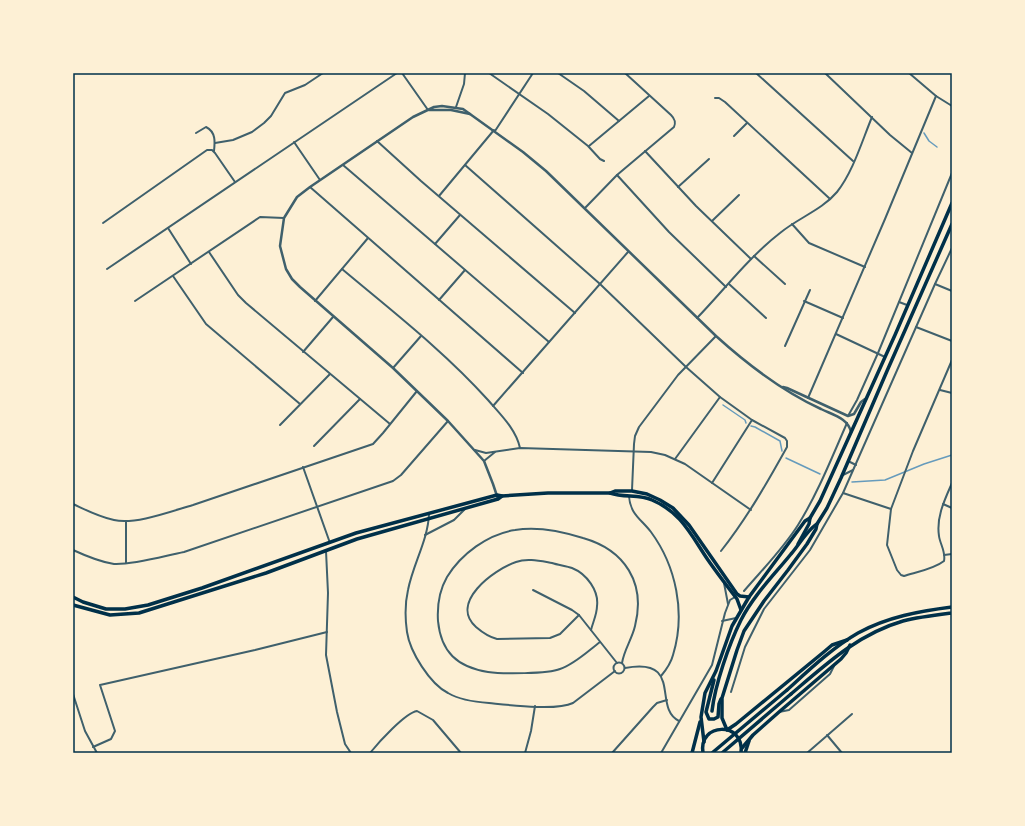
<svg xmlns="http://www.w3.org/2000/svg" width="1025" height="826" font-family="Barlow,sans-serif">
<rect width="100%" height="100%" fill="#fdf0d5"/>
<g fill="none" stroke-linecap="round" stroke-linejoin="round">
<g stroke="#669bbc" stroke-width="1.5">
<path d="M924 133 929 141 937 147"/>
<path d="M723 405 745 420 746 423"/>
<path d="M751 426 755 427 780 441 782 451"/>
<path d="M786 458 820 474"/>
<path d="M852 482 885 480 924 464 952 455"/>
</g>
<g stroke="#3f606c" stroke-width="2">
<path d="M402 73 428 110"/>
<path d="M489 73 548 114 588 146 600 159 604 161"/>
<path d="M558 73 584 91 619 121"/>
<path d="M756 73 853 161"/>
<path d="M825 73 890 135 912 153"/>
<path d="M909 73 936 96 952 106"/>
<path d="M715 98H719L725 102 829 198"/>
<path d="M456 107 464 84 465 73"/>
<path d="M495 131 533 73"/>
<path d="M196 133 206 127C216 132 215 142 214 151"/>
<path d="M734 136 747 123"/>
<path d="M377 141 421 181 575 313"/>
<path d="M294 142 320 180"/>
<path d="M215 143 233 140 252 132 264 123 271 116 285 93 305 85 323 73"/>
<path d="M589 146 649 96"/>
<path d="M645 151 696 206 751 259"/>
<path d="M343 165 549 342"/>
<path d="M465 165 600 284 686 367 720 397 752 420 785 438 787 441V447C767 483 747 518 721 551"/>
<path d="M617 175 669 232 726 287"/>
<path d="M310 187 523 373"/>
<path d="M678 187 709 159"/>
<path d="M439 196 494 130"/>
<path d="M585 208 617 175 674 127C676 122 675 119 671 115L625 73"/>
<path d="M712 221 739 195"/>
<path d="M103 223 207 150H212L215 153 235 182"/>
<path d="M792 224 809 243 865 267"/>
<path d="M168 228 191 264"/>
<path d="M435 244 460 215"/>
<path d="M209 252 238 295 246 303 390 424"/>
<path d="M754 256 785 284"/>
<path d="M107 269 397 73"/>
<path d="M342 269C392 311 444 351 488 400 500 414 516 429 520 448"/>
<path d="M173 276 206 324 300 404"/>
<path d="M729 284 766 318"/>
<path d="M935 284 952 291"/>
<path d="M439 300 465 270"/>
<path d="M135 301 260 217 284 218"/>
<path d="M315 301 368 238"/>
<path d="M804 301 843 318"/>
<path d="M899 302 907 305"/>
<path d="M697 318C724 290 749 257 780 233 798 218 822 210 837 192 853 172 862 141 872 117"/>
<path d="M916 327 952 341"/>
<path d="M836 334 885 357"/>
<path d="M785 346 810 290"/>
<path d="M303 352 333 317"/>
<path d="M952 360 913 451 891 509 887 545 897 570 901 575 904 576C917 572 934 569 944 561 946 552 940 544 939 536 936 517 945 499 952 483"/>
<path d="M393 368 421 336"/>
<path d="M940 390 952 393"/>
<path d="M808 398 885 219 936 96"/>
<path d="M493 406 628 252"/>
<path d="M848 416 857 400 878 353 952 173"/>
<path d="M280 425 330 374"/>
<path d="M314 446 360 399"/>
<path d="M475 450 486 453 520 448 651 452 665 455 685 464 751 510"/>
<path d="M675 459 720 397"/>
<path d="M484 461 495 452"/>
<path d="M848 461 856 465"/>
<path d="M303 467 330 543"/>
<path d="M843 475 853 470"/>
<path d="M712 483 752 420"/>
<path d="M632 490 634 444 635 436 639 427 678 375 716 336"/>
<path d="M843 493 891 509"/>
<path d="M629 496C630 514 641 519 651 532 676 566 686 613 673 655 671 663 666 670 661 676"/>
<path d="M73 504C86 510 99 517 114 520 135 525 172 511 193 505L373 444 383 433 417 391"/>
<path d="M943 504 952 508"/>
<path d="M429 514C428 540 413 564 408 590 405 603 405 618 407 632 410 652 430 684 448 693 460 700 474 702 489 703 509 705 556 711 573 703L615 671"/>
<path d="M425 535 454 520 465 509"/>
<path d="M73 550C86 556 100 562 114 564 134 565 164 556 184 552L393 481 401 475 448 421"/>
<path d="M326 551 328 593 326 655 337 712 345 744 351 753"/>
<path d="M944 555 952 554"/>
<path d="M126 563V521"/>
<path d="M724 583 728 604"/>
<path d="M533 590 572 610 579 615 617 663"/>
<path d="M744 591C762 570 783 549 798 525 818 493 832 457 847 423"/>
<path d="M579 615 560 634 550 638 497 639C489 637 483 633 476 627 449 603 493 570 516 562 527 558 540 561 552 563 558 565 566 566 572 568 587 574 599 591 597 606 597 614 593 622 591 630"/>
<path d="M722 621 736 618"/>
<path d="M600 642C588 651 575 664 560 669 548 674 502 674 488 672 457 667 441 652 438 621 437 605 439 591 447 577 461 554 488 534 515 530 538 526 561 531 583 538 625 550 646 583 635 626 632 639 624 650 622 663"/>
<circle cx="619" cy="668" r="5.5"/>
<path d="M625 668C684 657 652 708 679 721"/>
<path d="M731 692 745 647 764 609 810 550 843 493 935 284 952 248"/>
<path d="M73 694 85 731 97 753"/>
<path d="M779 712 789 710 830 674 834 666"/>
<path d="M827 735 842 753"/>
<path d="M93 747 111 739 115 731 100 685 255 650 327 632"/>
<path d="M370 753C378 743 405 713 417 711L433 720 461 753"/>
<path d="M525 753 531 731 535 706"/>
<path d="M612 753 653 707 657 703 667 700"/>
<path d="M661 753 712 665 725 613 730 600 735 597"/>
<path d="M807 753 852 714"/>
</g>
<g stroke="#3f606c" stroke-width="2.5">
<path d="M429 110H451L470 114"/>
<path d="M783 387 787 388 848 416 854 414 861 402 865 399"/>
<path d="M498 499 493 484 484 461 448 421 393 368 300 287 292 279 286 269 280 246 284 218 297 197 310 187 413 117 434 107 442 106 463 109 523 152 546 171 716 336C748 365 782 391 821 409 833 415 848 418 851 432"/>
</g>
<g stroke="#003049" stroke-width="3.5">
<path d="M610 493 615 491H632L647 494 660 500 673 508 689 525 737 594 740 596 749 597"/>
<path d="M73 597 83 602 106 609H125L148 605 202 588 356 533 497 495 502 496 548 493H610C624 498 639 494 652 500 681 512 691 535 708 560 717 573 727 586 737 599L741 610"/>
<path d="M73 605 110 615 139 613 266 573 357 539 498 499 502 496"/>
<path d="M787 690C809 670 832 648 858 633 887 617 920 611 952 607"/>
<path d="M791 694C825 665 858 634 903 621 919 617 936 615 952 613"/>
</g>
<g stroke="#003049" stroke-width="3.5">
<path d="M798 544 809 524 810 518"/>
<path d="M847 640 832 645 825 651 736 724 727 730 722 718V698L737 650 744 631 764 601 788 570 807 544 816 529 817 524 827 508 841 478 887 371 952 224"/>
<path d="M714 680 706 712 709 719H714L718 717 719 704 721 699"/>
<path d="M712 711C715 685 729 644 741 620 753 596 774 575 791 554 798 546 809 528 817 524"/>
<path d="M704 742 701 717 705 693 716 671 732 626 749 597 805 521 810 518 820 501 895 335 952 203"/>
<path d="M742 748 753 735 779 712 841 659 846 653 850 645"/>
<path d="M692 753 700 722"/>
<path d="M703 753C698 722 745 721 741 753"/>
<path d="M712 753 787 690"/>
<path d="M722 753 791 694"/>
<path d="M745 753 749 741"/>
</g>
</g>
<rect width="1025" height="826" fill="none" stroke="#fdf0d5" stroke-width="148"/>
<rect x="74" y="74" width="877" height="678" fill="none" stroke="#003049" stroke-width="1.5"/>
</svg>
